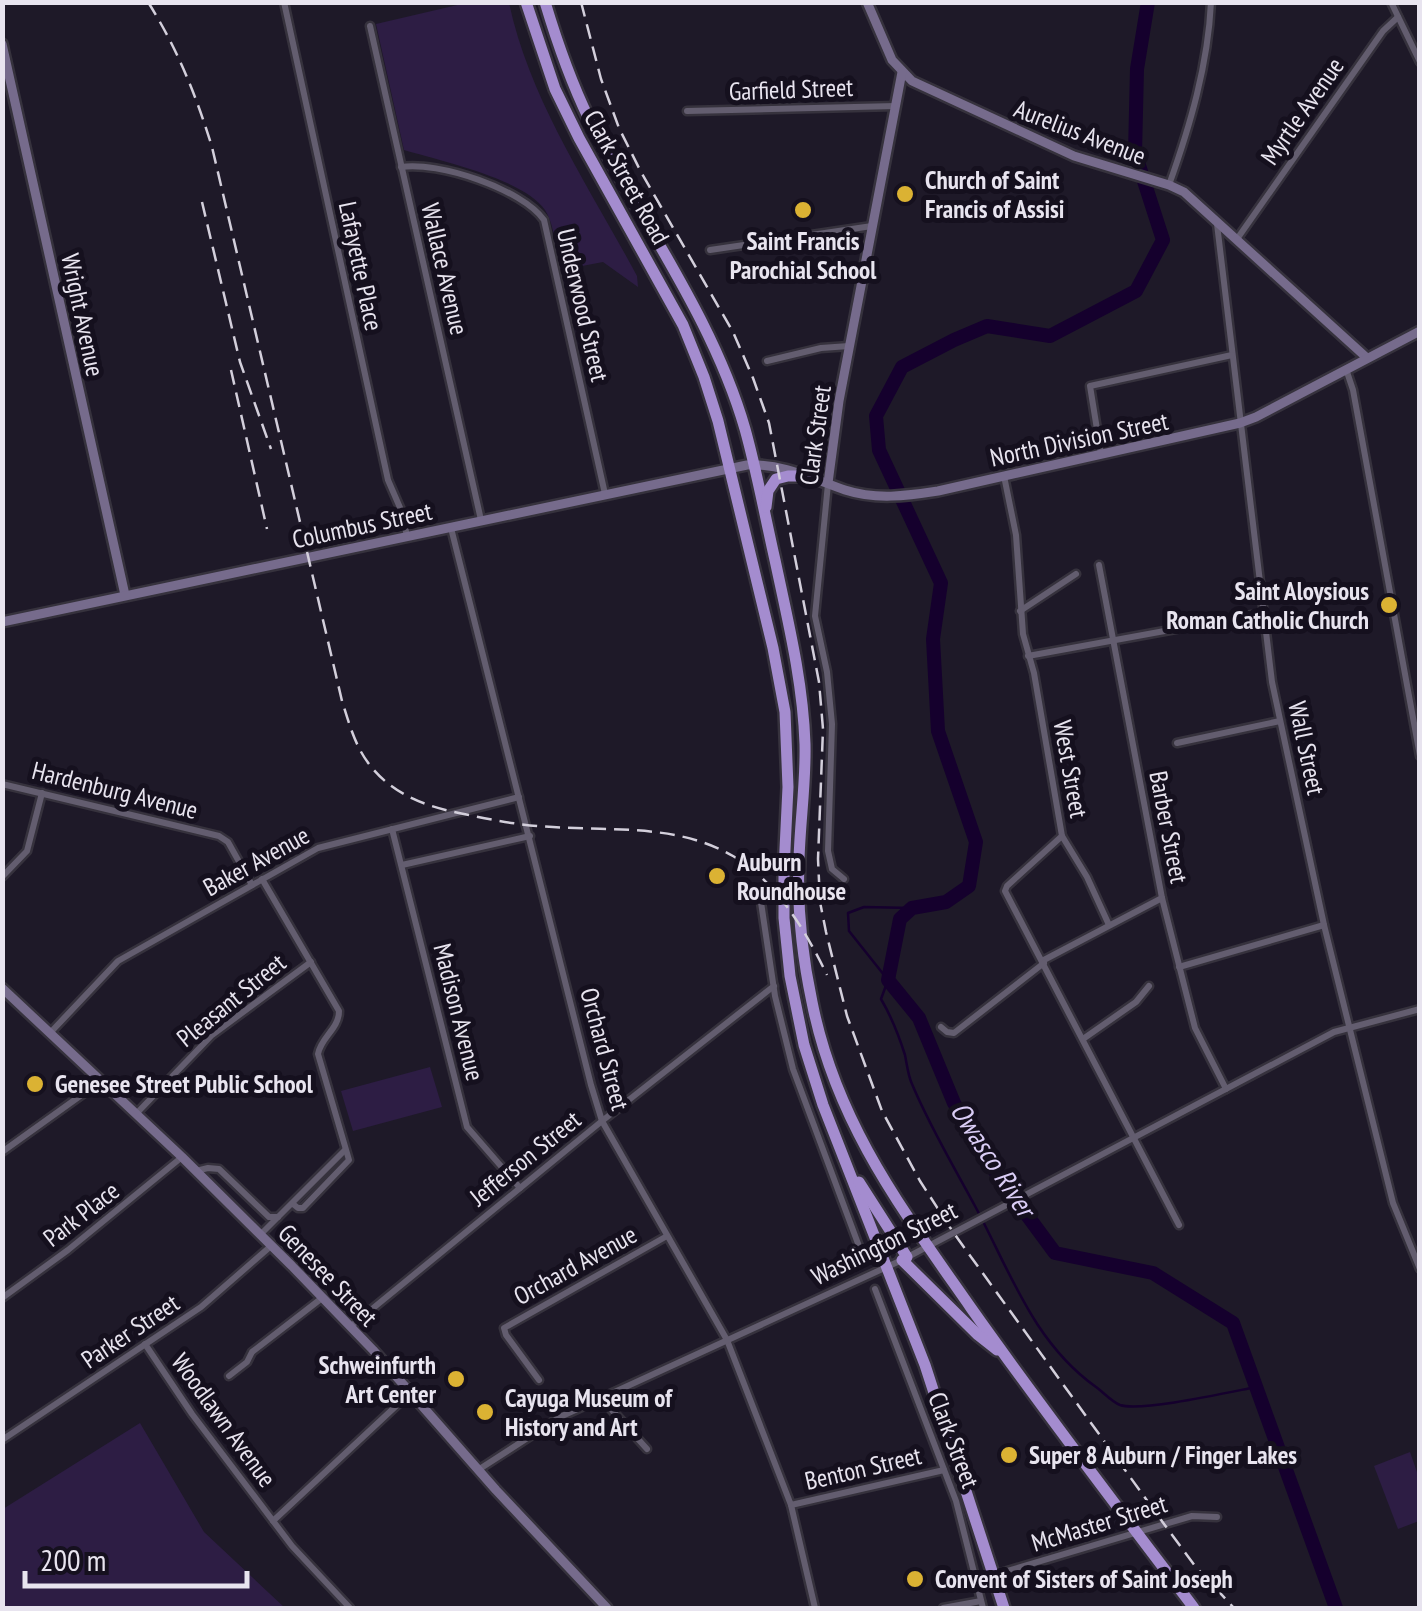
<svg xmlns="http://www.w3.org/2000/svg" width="1422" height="1611" font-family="'PT Sans Narrow',sans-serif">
<rect width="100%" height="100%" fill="#1e1928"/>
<g fill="#2d1d44">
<path d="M466 3H509C530 101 590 188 637 276L638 287 603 262 561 270C557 254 554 223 545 210 524 179 441 161 404 150L376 24Z"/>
<path d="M430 1067 442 1107 353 1131 341 1091Z"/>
<path d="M140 1423 204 1532 285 1608H3V1509Z"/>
<path d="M1410 1452 1419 1478V1521L1398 1529 1374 1466Z"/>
</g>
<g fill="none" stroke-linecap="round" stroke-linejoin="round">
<path stroke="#15002d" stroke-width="2.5" d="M912 908 864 907 848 913 849 931 888 980 881 999C891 1016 899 1036 905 1055 907 1065 908 1075 912 1084 930 1127 953 1165 975 1206 1010 1271 1033 1342 1096 1387 1103 1392 1112 1402 1120 1405 1141 1412 1230 1392 1256 1387"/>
<path stroke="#15002d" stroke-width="14" d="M1148 2 1137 69 1135 153 1163 240 1136 291 1050 336 987 326 954 340 902 367 876 416 879 450 941 583 933 639 938 731 976 842 969 886 946 902 912 908 900 919 888 980 919 1018 954 1103 996 1173 1055 1253 1153 1273 1233 1323 1336 1608"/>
<defs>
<g id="street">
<path d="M284 2 388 480 401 510 407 536"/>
<path d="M1391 2 1420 62"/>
<path d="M370 26 481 520"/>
<path d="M687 111 896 106"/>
<path d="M401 167C438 161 522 189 544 220L605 494"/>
<path d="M1169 185C1190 126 1208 65 1211 2"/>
<path d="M1217 224 1272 682 1324 925 1393 1203 1420 1269"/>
<path d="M1237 239 1383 31 1398 17"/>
<path d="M710 250 872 226"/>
<path d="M767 361 821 348 849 346"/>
<path d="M1346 369 1353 390 1420 756"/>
<path d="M1101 454 1090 386 1232 355"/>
<path d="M1004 476 1016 535 1023 634 1034 673 1062 836 1007 886 1005 891 1179 1225"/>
<path d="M828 484 815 616 827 672 832 724 828 851 832 869 844 879"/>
<path d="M451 528 591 1085 602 1121 727 1340 791 1505 815 1608"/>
<path d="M1099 565 1162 898 1195 1028 1226 1089"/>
<path d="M1020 611 1076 574"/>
<path d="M1028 656 1263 613"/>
<path d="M1177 743 1280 721"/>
<path d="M2 784 219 836 228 842 252 885"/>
<path d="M392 829 467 1127 520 1188"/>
<path d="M1062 836 1087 877 1109 925"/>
<path d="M402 865 530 836"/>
<path d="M2 877 27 851 42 793"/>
<path d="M262 879 339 1011C339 1029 321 1037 318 1054L349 1160 303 1208H298L293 1204"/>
<path d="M759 889 775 996 793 1069 863 1257"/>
<path d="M1042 961 1162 898"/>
<path d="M1179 967 1324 925"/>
<path d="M941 1027 947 1032 954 1033 1044 963"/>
<path d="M50 1033 118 961 318 848 519 797"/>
<path d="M1083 1039 1136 1002 1149 986"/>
<path d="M136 1114 212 1035 311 962"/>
<path d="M2 1152 101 1081"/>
<path d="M196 1171 208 1168 219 1169 269 1217H278"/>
<path d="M261 1234 345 1150"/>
<path d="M875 1289 956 1501 983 1608"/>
<path d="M2 1298 68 1250 182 1157"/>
<path d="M350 1327 602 1121 774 986"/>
<path d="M145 1344 192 1414 292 1546 350 1608"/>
<path d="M229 1376 247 1362 252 1352 322 1298"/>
<path d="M539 1380 506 1335 504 1328 667 1236"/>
<path d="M601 1398 647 1449"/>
<path d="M2 1440 201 1307 271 1246"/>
<path d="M478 1470 560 1417 902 1260 1334 1032 1420 1009"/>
<path d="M791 1505 944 1470"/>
<path d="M273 1521 411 1392"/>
<path d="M994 1575 1192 1516 1217 1517"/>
<path d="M943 1608 981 1601"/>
</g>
<g id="secondary">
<path d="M867 2 892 60 912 81 1074 156 1169 185 1184 192 1367 358"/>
<path d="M2 44 125 595"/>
<path d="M828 483 839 401 902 72"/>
<path d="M2 622 747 465C782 463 813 479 845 490 876 500 906 496 938 491L1240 423 1256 417 1420 331"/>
<path d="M2 988 182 1157 292 1266 373 1350 496 1490 607 1608"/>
</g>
<g id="highway">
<path d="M526 2 555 89 579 138 683 325 704 377 718 421 773 648 785 712 788 787 784 870V918L790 976 804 1045 823 1105 925 1365 1004 1608"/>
<path d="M545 2C557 42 571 82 589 119 641 222 713 318 745 429 757 472 765 516 775 560 788 621 803 682 805 744 806 783 800 821 799 860 797 908 802 955 812 1002 836 1123 902 1209 971 1308 1043 1410 1119 1509 1194 1608"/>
<path d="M766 507 768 491 776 479 788 476H807"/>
<path d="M859 1182 907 1257"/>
<path d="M902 1260 978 1335 997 1350"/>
</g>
</defs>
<use href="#street" stroke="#36323d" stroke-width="11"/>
<use href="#secondary" stroke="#36323d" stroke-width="14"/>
<use href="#highway" stroke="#36323d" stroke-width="16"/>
<use href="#street" stroke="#635d6f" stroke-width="6"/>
<use href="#secondary" stroke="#766b8c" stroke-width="9"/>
<use href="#highway" stroke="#a48ccf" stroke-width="11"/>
<g stroke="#d3cfdb" stroke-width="2.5" stroke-dasharray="15 8" stroke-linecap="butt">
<path d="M148 2C177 48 196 95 212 147L342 701C349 723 355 746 369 764 394 797 431 808 469 815 497 821 525 826 553 827 614 831 678 824 733 856 776 881 806 931 827 975"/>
<path d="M581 2 601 79 619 128 641 172 733 332 753 378 769 423 819 682 823 729 818 859 820 902 826 932 847 1016 882 1111 920 1181 953 1232 1164 1524 1195 1566 1234 1608"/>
<path d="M202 202 240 362 271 449"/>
<path d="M231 370 267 529"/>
</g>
</g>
<g fill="#dbb233" stroke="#15101e" stroke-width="4">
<circle cx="905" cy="194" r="10"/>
<circle cx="803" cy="210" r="10"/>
<circle cx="1389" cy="605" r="10"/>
<circle cx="717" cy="876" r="10"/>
<circle cx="35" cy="1084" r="10"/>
<circle cx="456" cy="1379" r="10"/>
<circle cx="485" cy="1412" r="10"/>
<circle cx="1009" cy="1455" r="10"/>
<circle cx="915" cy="1579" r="10"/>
</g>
<g text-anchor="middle" stroke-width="10" stroke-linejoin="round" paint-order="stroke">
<g font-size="25" fill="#e8e4ef" stroke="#15101e">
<text transform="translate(791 89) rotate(-2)" y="9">Garfield Street</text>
<text transform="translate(1302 111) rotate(-55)" y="9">Myrtle Avenue</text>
<text transform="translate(1080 132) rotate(21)" y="9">Aurelius Avenue</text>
<text transform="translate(627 177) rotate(61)" y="9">Clark Street Road</text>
<text transform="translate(361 266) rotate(78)" y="9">Lafayette Place</text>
<text transform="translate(445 269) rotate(77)" y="9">Wallace Avenue</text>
<text transform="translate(583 305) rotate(77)" y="9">Underwood Street</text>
<text transform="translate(83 315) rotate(78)" y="9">Wright Avenue</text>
<text transform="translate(815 435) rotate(-82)" y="9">Clark Street</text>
<text transform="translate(1079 439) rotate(-12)" y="9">North Division Street</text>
<text transform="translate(362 525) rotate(-12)" y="9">Columbus Street</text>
<text transform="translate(1307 748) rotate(78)" y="9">Wall Street</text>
<text transform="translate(1071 769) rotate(80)" y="9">West Street</text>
<text transform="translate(115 790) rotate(14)" y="9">Hardenburg Avenue</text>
<text transform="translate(1169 827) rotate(79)" y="9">Barber Street</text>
<text transform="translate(256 861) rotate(-29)" y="9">Baker Avenue</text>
<text transform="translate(231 1000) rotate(-39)" y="9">Pleasant Street</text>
<text transform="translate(459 1012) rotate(76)" y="9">Madison Avenue</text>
<text transform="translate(605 1049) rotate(75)" y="9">Orchard Street</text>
<text transform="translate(525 1158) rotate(-39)" y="9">Jefferson Street</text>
<text transform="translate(81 1214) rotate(-38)" y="9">Park Place</text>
<text transform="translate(884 1243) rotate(-26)" y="9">Washington Street</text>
<text transform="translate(575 1265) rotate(-29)" y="9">Orchard Avenue</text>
<text transform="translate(328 1275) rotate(46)" y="9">Genesee Street</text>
<text transform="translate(130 1331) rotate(-34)" y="9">Parker Street</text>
<text transform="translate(224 1420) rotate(54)" y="9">Woodlawn Avenue</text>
<text transform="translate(954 1440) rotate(69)" y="9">Clark Street</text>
<text transform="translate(863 1468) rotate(-13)" y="9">Benton Street</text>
<text transform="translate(1099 1523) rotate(-17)" y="9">McMaster Street</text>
</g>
<g font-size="25" font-weight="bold" fill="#e8e4ef" stroke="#15101e" text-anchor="start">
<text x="925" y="189">Church of Saint<tspan x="925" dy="29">Francis of Assisi</tspan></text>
<text x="803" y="250" text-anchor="middle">Saint Francis<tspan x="803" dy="29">Parochial School</tspan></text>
<text x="1369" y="600" text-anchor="end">Saint Aloysious<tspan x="1369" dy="29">Roman Catholic Church</tspan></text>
<text x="737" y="871">Auburn<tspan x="737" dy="29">Roundhouse</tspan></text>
<text x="55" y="1093">Genesee Street Public School</text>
<text x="436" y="1374" text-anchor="end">Schweinfurth<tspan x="436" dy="29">Art Center</tspan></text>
<text x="505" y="1407">Cayuga Museum of<tspan x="505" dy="29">History and Art</tspan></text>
<text x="1029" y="1464">Super 8 Auburn / Finger Lakes</text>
<text x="935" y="1588">Convent of Sisters of Saint Joseph</text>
</g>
<g font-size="28" font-style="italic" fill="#dacdf6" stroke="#15101e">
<text transform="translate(993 1159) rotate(57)" y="10">Owasco River</text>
</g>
</g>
<rect width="1422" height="1611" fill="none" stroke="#e8e4ef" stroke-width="10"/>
<path d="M25 1571v15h222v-15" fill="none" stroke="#e8e4ef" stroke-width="5"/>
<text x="40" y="1571" font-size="30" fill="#e8e4ef" stroke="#15101e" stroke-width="8" paint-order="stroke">200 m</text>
</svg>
